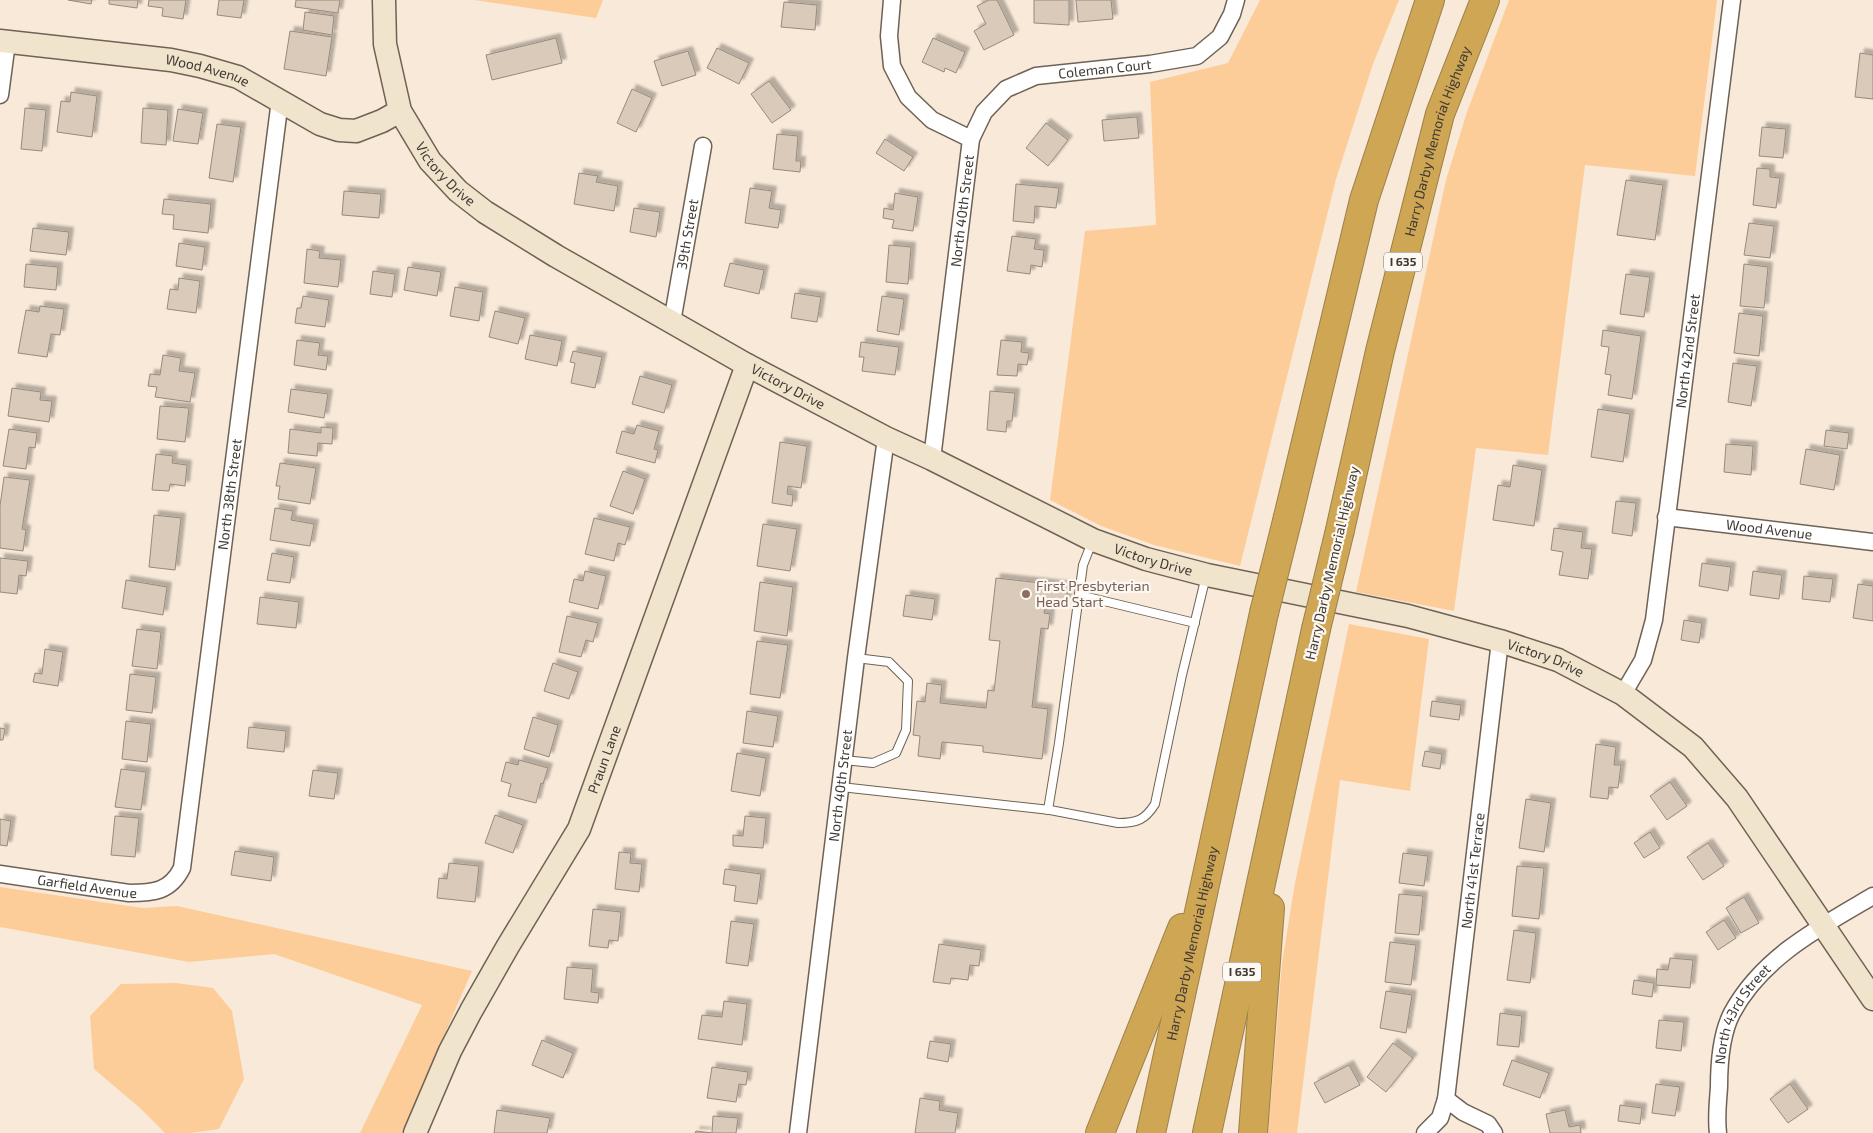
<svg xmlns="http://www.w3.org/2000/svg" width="1873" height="1133" font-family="'Exo 2',sans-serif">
<defs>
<filter id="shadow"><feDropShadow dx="4.5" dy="-4.5" stdDeviation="1" flood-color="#0004"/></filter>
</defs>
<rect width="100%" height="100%" fill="#f8e9d9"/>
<g fill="#fdcd99">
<path d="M474 0H603L596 18Z"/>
<path d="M1260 0H1399L1373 64 1336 179 1240 566 1154 545 1101 526 1050 500 1085 231 1156 225 1150 82 1228 63Z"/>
<path d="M1509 0H1717L1695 176 1585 165 1548 455 1476 448 1454 611 1356 592 1446 180 1467 112Z"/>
<path d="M1349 624 1429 639 1410 791 1340 780 1297 1133H1268L1282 963 1295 883Z"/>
<path d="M0 887 142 908 177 906 472 971 402 1133H360L422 1005 274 954 189 962 0 927Z"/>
<path d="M176 983 213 988 232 1011 244 1079 219 1129 190 1133H165L140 1108 94 1069 90 1016 121 984Z"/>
</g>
<g fill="#d9caba" stroke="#988a7c" filter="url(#shadow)">
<path d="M68 0H92L91 4Z"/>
<path d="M109 0H138L137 8 109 4Z"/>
<path d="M149 0H186L183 19 162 16 163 8 148 6Z"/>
<path d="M219 0H244L241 18 217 15Z"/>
<path d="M296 0H340L338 13 295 7Z"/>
<path d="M989 0H997L1014 35 984 50 974 31 986 24 977 6Z"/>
<path d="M1034 0H1069V25L1034 23Z"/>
<path d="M1076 0H1111L1113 19 1078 22Z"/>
<path d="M784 2 817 5 815 30 781 27Z"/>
<path d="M305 12 334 16 332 35 303 30Z"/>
<path d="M290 31 332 37 326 76 284 69Z"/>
<path d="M556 38 562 63 492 80 486 55Z"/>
<path d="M933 38 965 52 956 73 945 68 944 72 922 62Z"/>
<path d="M717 48 749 63 739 84 707 68Z"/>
<path d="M688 51 696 75 662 86 654 61Z"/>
<path d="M1860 53 1873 55V99L1855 97Z"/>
<path d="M769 81 791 110 772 123 751 94Z"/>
<path d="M632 89 652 98 636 132 617 123Z"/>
<path d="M71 92 97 96 92 137 57 132 61 101 70 102Z"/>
<path d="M25 108 46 110 42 151 21 149Z"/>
<path d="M143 108 168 110 166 145 141 143Z"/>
<path d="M178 109 203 113 198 144 173 141Z"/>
<path d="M1137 117 1139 138 1104 141 1102 120Z"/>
<path d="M1046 123 1068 140 1048 166 1026 148Z"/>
<path d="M217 124 241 127 233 182 209 178Z"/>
<path d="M1762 127 1786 129 1783 158 1759 156Z"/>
<path d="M777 134 798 136 796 161H801L800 172 773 169Z"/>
<path d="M885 139 913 157 904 171 876 153Z"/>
<path d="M1757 168 1770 169V177L1780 178 1776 208 1753 205Z"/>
<path d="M579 173 598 176 596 182 618 186 614 211 574 204Z"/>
<path d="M1626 180 1663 185 1655 240 1617 235Z"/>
<path d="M1016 184 1059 188 1056 208 1035 206 1034 223 1013 221Z"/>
<path d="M750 188 772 191 769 208 781 210 778 228 745 223Z"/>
<path d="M344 191 381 194 379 218 342 215Z"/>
<path d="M895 193 918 197 913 231 892 228 894 220 883 218 884 208 893 210Z"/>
<path d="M164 199 211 204 208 233 173 229 174 215 162 214Z"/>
<path d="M634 208 660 212 656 237 630 232Z"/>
<path d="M1749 223 1774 226 1770 258 1744 255Z"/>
<path d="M33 228 69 232 66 255 30 251Z"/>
<path d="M1012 236 1036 239 1034 249 1044 250 1042 267 1031 265 1030 274 1007 271Z"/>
<path d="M179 243 205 247 202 270 176 266Z"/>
<path d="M889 245 911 247 908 284 886 282Z"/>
<path d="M307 249 320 251 319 258 341 260 338 287 304 283Z"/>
<path d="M730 263 764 270 759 294 724 286Z"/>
<path d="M26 264 58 267 56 290 24 287Z"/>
<path d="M1744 264 1768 267 1764 308 1740 306Z"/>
<path d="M408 267 441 272 437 296 404 290Z"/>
<path d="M373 271 395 274 392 297 370 294Z"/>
<path d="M1626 274 1650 277 1644 317 1620 314Z"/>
<path d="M179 278 200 281 196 313 167 309 170 289 178 290Z"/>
<path d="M455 287 483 292 479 321 450 316Z"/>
<path d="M795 293 821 297 817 322 791 318Z"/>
<path d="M303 296 329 300 325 327 295 323 297 308H301Z"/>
<path d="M882 296 904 299 899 335 877 331Z"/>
<path d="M40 306 64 309 60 335 51 334 47 357 18 353 26 310 39 312Z"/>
<path d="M495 311 525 318 518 344 489 337Z"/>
<path d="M1739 313 1763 316 1759 356 1734 353Z"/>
<path d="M1603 330 1641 336 1632 399 1608 395 1611 375 1605 374 1609 347 1601 346Z"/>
<path d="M530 335 562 341 557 366 525 359Z"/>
<path d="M297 340 320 343 318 355 328 356 326 370 294 365Z"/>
<path d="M1001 340 1022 342 1021 352 1029 353 1027 365 1018 364 1017 376 997 375Z"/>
<path d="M861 342 899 347 895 375 862 371 864 357H859Z"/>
<path d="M573 351 602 357 595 388 571 383 575 363 570 362Z"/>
<path d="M163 355 181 358 179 371 195 373 190 402 155 397 157 387 148 386 150 374 160 375Z"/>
<path d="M1733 363 1757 366 1751 406 1728 402Z"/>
<path d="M640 376 672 385 664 413 632 404Z"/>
<path d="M12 388 41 392 40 400 52 401 49 422 8 416Z"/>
<path d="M291 389 328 394 324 418 288 412Z"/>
<path d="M990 391 1015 393 1012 421H1007L1006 432 987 430Z"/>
<path d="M160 406 189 408 185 442 157 439Z"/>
<path d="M1598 409 1630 414 1623 462 1591 457Z"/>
<path d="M637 425 659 431 654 449 658 450 655 463 616 453 622 431 634 434Z"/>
<path d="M321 427 333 428 332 444 318 443 317 456 288 453 290 429 321 433Z"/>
<path d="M9 429 37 433 35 448 29 447 26 469 3 466Z"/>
<path d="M1826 430 1849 433 1847 449 1824 446Z"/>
<path d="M780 442 807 446 801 488 788 486 787 494 793 495 792 506 772 503Z"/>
<path d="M1726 444 1753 446 1751 475 1724 472Z"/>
<path d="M1806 449 1840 455 1834 490 1800 484Z"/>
<path d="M156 454 173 456 172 463 187 465 185 486 170 484 169 491 152 490Z"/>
<path d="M280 463 316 468 310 504 278 499 280 486H276Z"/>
<path d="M1513 465 1542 470 1534 526 1493 520 1498 485 1510 487Z"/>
<path d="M623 471 645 479 633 514 610 506Z"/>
<path d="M4 477 30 480 22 529 26 530 23 551 0 548V506Z"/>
<path d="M1616 501 1636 503 1632 536 1612 533Z"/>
<path d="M275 508 293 511 291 520 314 524 310 546 270 540Z"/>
<path d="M154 515 181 518 175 570 149 567Z"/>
<path d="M594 518 630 527 625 545 618 543 614 561 585 554Z"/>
<path d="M763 524 797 529 790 571 757 566Z"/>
<path d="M1554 528 1583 532 1581 548 1592 549 1588 579 1559 575 1563 552 1551 550Z"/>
<path d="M272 553 294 557 290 583 267 580Z"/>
<path d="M0 558 28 561 26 576 19 575 17 594 0 592Z"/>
<path d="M1702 563 1731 567 1728 591 1699 586Z"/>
<path d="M585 571 606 576 598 609 569 602 574 579 583 581Z"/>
<path d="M1753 571 1782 575 1779 599 1750 595Z"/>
<path d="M1804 576 1833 579 1830 602 1802 599Z"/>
<path d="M996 578 1068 586 1066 603 1046 600 1044 613 1050 614 1048 629 1041 628 1032 707 1048 709 1042 759 983 752V746L942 742 940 759 918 756 920 736 913 735 917 701 925 702 927 683 942 685 940 703 986 708 988 690 994 691 1000 641 989 640Z"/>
<path d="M126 580 167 587 163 615 122 608Z"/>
<path d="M760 582 793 587 787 636 754 631Z"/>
<path d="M1858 584 1873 586V621L1853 618Z"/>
<path d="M906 595 935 599 932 620 903 616Z"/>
<path d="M260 597 299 602 296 628 257 624Z"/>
<path d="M567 616 598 623 593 642 586 640 581 657 559 652Z"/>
<path d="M1684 620 1702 623 1699 643 1681 640Z"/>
<path d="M137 629 161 632 157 669 132 666Z"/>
<path d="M757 641 788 645 780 698 750 694Z"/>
<path d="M45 649 63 652 58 686 33 682 35 673 42 674Z"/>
<path d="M553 663 578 672 569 699 544 691Z"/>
<path d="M130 674 156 677 152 713 126 710Z"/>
<path d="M1432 701 1461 705 1459 720 1430 716Z"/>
<path d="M747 711 778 716 773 747 743 743Z"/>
<path d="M533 717 558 725 549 757 524 749Z"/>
<path d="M126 721 151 724 147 762 122 759Z"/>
<path d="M249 727 286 731 284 752 247 748Z"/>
<path d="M0 728 5 729 3 740H0Z"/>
<path d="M1596 744 1616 747 1614 765H1621L1618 788 1609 787 1608 799 1590 797Z"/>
<path d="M1425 751 1442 754 1440 769 1422 766Z"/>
<path d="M737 753 766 758 760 796 731 791Z"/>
<path d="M519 760 548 768 543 784 541 783 536 803 508 796 511 784 501 781 506 762 518 765Z"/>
<path d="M121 769 146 772 141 810 115 807Z"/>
<path d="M313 770 338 773 334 799 309 796Z"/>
<path d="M1670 782 1687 806 1667 820 1650 796Z"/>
<path d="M1526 799 1551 803 1544 852 1519 848Z"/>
<path d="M495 815 523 825 513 853 485 843Z"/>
<path d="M115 816 139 818 135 857 111 855Z"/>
<path d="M745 816 766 818 763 848 733 846V835L743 836Z"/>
<path d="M0 819 11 821 7 846 0 845Z"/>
<path d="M1650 832 1660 848 1644 858 1634 843Z"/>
<path d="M1708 843 1724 866 1703 880 1687 857Z"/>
<path d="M235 851 274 857 271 881 231 875Z"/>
<path d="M619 852 631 853 630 863 642 864 639 892 615 889Z"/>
<path d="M1403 853 1428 856 1424 886 1399 883Z"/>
<path d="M449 863 479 866 475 902 437 898 439 878 447 879Z"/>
<path d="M1517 866 1544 868 1539 919 1512 916Z"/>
<path d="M725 869 761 874 757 904 734 901 736 886 723 884Z"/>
<path d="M1399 894 1423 896 1419 935 1395 933Z"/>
<path d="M1744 897 1759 923 1741 933 1726 908Z"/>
<path d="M593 909 621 912 618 941 609 940 608 948 589 946Z"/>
<path d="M1724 920 1736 938 1718 950 1706 932Z"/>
<path d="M731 921 754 924 748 966 726 963Z"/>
<path d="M1514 930 1536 933 1530 983 1507 980Z"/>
<path d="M1390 942 1416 945 1411 985 1385 982Z"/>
<path d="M939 944 981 950 979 966 970 965 968 980 951 978 950 984 933 982Z"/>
<path d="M1670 958 1693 960 1690 988 1656 985 1657 969 1668 970Z"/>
<path d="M567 967 593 969 591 992 599 993 598 1003 564 999Z"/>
<path d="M1634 980 1654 983 1652 997 1632 994Z"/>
<path d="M1386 991 1412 995 1406 1033 1380 1028Z"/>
<path d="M724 1001 747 1004 742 1045 698 1039 702 1015 722 1017Z"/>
<path d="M1500 1013 1522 1016 1519 1047 1497 1045Z"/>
<path d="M1659 1020 1684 1022 1681 1051 1656 1048Z"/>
<path d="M542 1040 573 1053 563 1078 532 1065Z"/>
<path d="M930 1041 951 1044 948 1062 927 1058Z"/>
<path d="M1393 1043 1413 1058 1386 1092 1367 1077Z"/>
<path d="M1512 1060 1549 1073 1540 1098 1503 1085Z"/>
<path d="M1349 1065 1360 1085 1325 1103 1314 1083Z"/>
<path d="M712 1067 748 1072 746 1085 739 1084 736 1102 707 1098Z"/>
<path d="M1656 1084 1680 1087 1675 1116 1652 1113Z"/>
<path d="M1790 1084 1808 1109 1788 1123 1770 1099Z"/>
<path d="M920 1098 940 1101 939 1110 958 1113 955 1133H915Z"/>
<path d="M1620 1105 1642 1108 1640 1124 1618 1121Z"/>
<path d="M497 1110 550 1118 547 1133H494Z"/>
<path d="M1565 1110 1569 1127 1580 1125 1581 1133H1550L1546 1114Z"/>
<path d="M713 1116 738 1118 736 1133H695L696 1131 712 1133Z"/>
</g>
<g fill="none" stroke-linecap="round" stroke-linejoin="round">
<defs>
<g id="lane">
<path d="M1079 595 1195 623"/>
<path d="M844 760 873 763 896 753 906 730 908 681 889 662 856 658"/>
<path d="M841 787 1050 810 1118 823C1137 823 1145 820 1155 804L1182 675 1206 576"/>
<path d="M1048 810 1059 743 1083 565 1092 542"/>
</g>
<g id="street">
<path d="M892 0 889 36 892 66 908 97 932 120 971 139"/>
<path d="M0 95 7 42"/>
<path id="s1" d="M672 322 703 146"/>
<path id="s2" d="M932 459 971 139 984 112 1006 89 1036 76 1150 64 1197 56 1220 37 1232 14 1236 0"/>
<path id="s3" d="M1666 517 1873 542"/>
<path id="s4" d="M1623 694 1643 660 1654 620 1732 0"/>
<path id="s5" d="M0 874 129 893C153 893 170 892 182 868L280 100"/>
<path d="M1446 1099 1463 1112 1488 1124 1494 1133"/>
<path id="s6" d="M798 1133 856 658 886 438"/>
<path id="s7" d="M1425 1133 1440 1118 1446 1099 1500 641"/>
<path id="s8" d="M1718 1133C1716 1118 1718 1102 1719 1087 1719 1064 1721 1034 1732 1013 1762 957 1820 927 1873 896"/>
</g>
<g id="secondary">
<path id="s9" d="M384 0 385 44 400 111 430 161 458 191 485 212 556 256 747 365 886 438 932 459 1093 540 1146 559 1207 575 1408 616 1500 641 1558 660 1623 694 1693 747 1737 798 1873 999"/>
<path id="s10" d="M0 41 171 60 200 66 238 77 320 124 339 130 356 131 382 121 400 111"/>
<path id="s11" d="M415 1133 450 1051 471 1011 508 946 579 829 747 365"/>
</g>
<g id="highway">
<path d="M1288 517 1364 200 1430 0"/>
<path id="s12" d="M1340 530 1380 351 1440 114 1485 0"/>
<path d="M1100 1133 1182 928"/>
<path id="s13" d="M1151 1133 1264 613"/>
<path d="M1207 1133 1316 629"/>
<path d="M1253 1133 1270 908"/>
</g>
</defs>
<use href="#lane" stroke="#6f6255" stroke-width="10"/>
<use href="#street" stroke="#6f6255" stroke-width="19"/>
<use href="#secondary" stroke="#6f6255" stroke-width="25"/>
<use href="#highway" stroke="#9c8049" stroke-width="30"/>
<use href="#lane" stroke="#fff" stroke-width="8"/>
<use href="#street" stroke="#fff" stroke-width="16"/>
<use href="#secondary" stroke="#f0e4cc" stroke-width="22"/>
<use href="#highway" stroke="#cea654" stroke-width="28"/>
<defs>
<g id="highway-bridge">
<path d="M1264 613 1288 517"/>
<path d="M1316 629 1340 530"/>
</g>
</defs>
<use href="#highway-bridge" stroke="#9c8049" stroke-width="30" stroke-linecap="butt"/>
<use href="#highway-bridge" stroke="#cea654" stroke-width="28"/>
</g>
<circle fill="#8d6e63" stroke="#fef8f2" stroke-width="2" cx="1026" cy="594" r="5"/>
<g text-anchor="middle" stroke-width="4.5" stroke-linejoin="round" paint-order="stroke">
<g fill="#fef8f2" stroke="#79736d" stroke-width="1">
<rect x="1384" y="252.5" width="38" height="19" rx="4"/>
<rect x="1223" y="962.5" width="38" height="19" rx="4"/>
</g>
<g font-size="12" font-weight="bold" fill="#403a34">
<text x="1403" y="266">I 635</text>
<text x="1242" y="976">I 635</text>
</g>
<g font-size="14" fill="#403a34" stroke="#fef8f2">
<text dy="5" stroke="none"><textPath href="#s2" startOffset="486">Coleman Court</textPath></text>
<text dy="5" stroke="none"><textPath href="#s10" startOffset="210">Wood Avenue</textPath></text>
<text dy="5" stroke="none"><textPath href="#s12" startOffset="401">Harry Darby Memorial Highway</textPath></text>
<text dy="5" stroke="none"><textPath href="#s9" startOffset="191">Victory Drive</textPath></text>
<text dy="5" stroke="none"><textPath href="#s2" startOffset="250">North 40th Street</textPath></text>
<text dy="5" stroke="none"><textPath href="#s1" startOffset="89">39th Street</textPath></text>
<text dy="5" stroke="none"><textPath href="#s4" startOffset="352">North 42nd Street</textPath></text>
<text dy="5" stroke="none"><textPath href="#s9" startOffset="596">Victory Drive</textPath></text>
<text dy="5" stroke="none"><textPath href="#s5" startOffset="570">North 38th Street</textPath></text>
<text dy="5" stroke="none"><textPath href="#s3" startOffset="104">Wood Avenue</textPath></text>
<text dy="5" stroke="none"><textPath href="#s9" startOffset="1001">Victory Drive</textPath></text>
<text transform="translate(1332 563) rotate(-77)" y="5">Harry Darby Memorial Highway</text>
<text dy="5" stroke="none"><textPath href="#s9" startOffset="1406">Victory Drive</textPath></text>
<text dy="5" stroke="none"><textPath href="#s11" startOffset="420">Praun Lane</textPath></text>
<text dy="5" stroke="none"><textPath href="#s6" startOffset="350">North 40th Street</textPath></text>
<text dy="5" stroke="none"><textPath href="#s7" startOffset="271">North 41st Terrace</textPath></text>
<text dy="5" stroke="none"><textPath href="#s5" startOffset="88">Garfield Avenue</textPath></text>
<text dy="5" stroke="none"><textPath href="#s13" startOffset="194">Harry Darby Memorial Highway</textPath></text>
<text dy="5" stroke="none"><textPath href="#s8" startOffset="125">North 43rd Street</textPath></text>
</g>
<g font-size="14" fill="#785e54" stroke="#fef8f2" text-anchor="start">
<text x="1036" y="591">First Presbyterian<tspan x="1036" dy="16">Head Start</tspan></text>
</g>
</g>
</svg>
